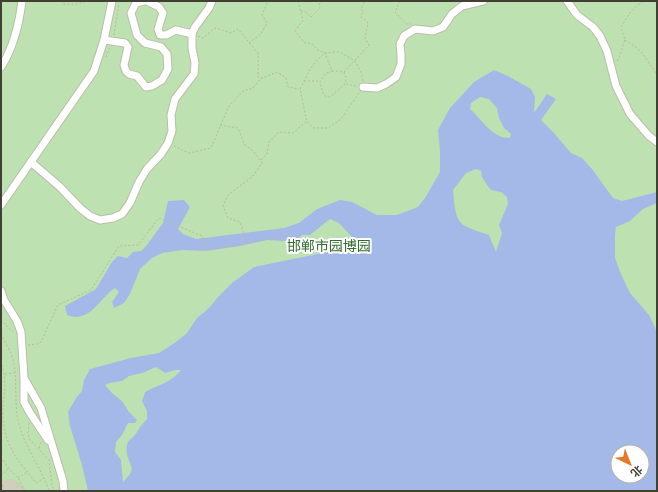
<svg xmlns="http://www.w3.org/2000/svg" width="658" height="492" font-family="'Titillium Web','Noto Sans SC',sans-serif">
<defs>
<filter id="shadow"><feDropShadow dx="2.5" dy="2.5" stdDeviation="0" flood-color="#0004"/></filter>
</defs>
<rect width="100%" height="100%" fill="#f0f0e4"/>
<path fill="#bde1b0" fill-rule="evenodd" d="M1 1H657V491H1ZM618 452H642V476H618Z"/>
<path fill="#a5b9e8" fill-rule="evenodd" d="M494 70 508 76 531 89 535 97 534 113 547 94 556 99 541 120 554 133 571 153 582 158 592 169 613 198 622 201 657 192V203L643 209 630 221 616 227 615 235V258L621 274 630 293 649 315 657 332V491H88L82 465 70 426 68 412 76 398 82 391 84 380 90 369 131 358 159 353 176 342 187 333 197 318 209 308 219 296 232 283 254 267 313 255 336 249 351 243 353 238 339 223 330 219 310 235H302L299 238 284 241 267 240 240 246 206 251 182 250 162 253 152 258 140 269 130 294 124 303 114 308 112 302 119 292 115 288C101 297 94 316 76 317 73 317 70 316 67 315L65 306 96 289 112 262 118 256 127 258 133 252 141 251 147 245 163 223 168 201 184 200 190 207 178 229 183 234 196 239 284 228 299 223 317 209 340 200 352 202 377 215H397L418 207 425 198 440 172V152L438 130 450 108 474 82ZM480 97 489 99 497 108 499 118 504 128 511 134 510 138C491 138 482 119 470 109L471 103ZM476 169 481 171 482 177 487 185 491 190 501 192 507 197 508 204 499 225 502 233 496 252 489 235C483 233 465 227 462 224 454 217 454 200 453 190L466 173ZM156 367 165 373 175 370H181C172 382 158 385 145 392L142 401 147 411V419C141 425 141 426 137 432 135 436 130 439 128 442 124 451 129 460 132 468L130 474 123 482 121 460 115 452 116 442 122 435 128 423H135L137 420 129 412 122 401 112 393 105 385 109 383 122 381 129 376 142 373ZM618 452H642V476H618Z"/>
<path fill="#d1cebb" filter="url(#shadow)" d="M13 479 25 491H1V480Z"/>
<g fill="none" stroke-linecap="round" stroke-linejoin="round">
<defs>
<g id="minor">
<path d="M147 1 159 7 163 13 158 29 160 35H166L176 30 192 34"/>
<path d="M567 1 577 15 593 27 600 36 607 51 616 86 630 114 649 136 657 142"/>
<path d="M104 40 125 43 128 47 124 65 126 71 129 74 137 76 146 87 152 86 162 80 168 69 167 54 161 47 145 43 137 35 131 13 136 3 144 1"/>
<path d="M1 67C14 47 19 25 22 1"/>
<path d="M363 87 377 88 386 84 396 77 401 64V55L400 44 404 36 415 29 433 31 443 27 452 14 462 6 483 1"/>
<path d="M31 162 60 187 80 208 90 216 100 220 113 218 122 214 130 203 139 182 147 169 161 154 168 143 172 131 171 115 175 99 194 74 195 63 192 48V34L195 27 209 8 212 1"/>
<path d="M1 205 94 71 104 40 112 1"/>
<path d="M1 291 4 300 17 321 21 332 24 378 41 408 63 481 64 491"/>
<path d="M24 379V402L30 413 48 440"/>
</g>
</defs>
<use href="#minor" stroke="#bdbcab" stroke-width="9"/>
<g stroke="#bbb99a" stroke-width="1" stroke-dasharray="2 2" stroke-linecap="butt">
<path d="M61 1 63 4H77L88 1"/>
<path d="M298 1 303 21 300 24 295 31 305 43H311L318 50 325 53 332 71"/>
<path d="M400 1 395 12 406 24H411"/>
<path d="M301 11H304L311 17 320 8 319 3 322 1"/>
<path d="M114 35 119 4"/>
<path d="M198 36 203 38 215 28 231 33 238 29 258 53V77L263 78 277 72 286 78 288 87 299 89"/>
<path d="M625 40C631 44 637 47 641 52 647 59 651 67 657 74"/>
<path d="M249 43 261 34 267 23 262 15 267 3 271 1"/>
<path d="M333 52H340L355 61 362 74 363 87 341 119 328 128H314L307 122 300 89 309 71 317 60 325 53Z"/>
<path d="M106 57 110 47"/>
<path d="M617 61C622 54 621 48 625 40L621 28C628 15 631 9 644 1"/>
<path d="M332 71H337L344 72 346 78 345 84 330 97 325 96 322 91 320 81 325 74Z"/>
<path d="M344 72 369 45 365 38 368 23 361 17 363 11 361 9 365 1"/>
<path d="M304 81H319"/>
<path d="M346 84 356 86"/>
<path d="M220 125 238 128 244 144 253 151 262 163 253 176 228 195 223 206 228 218 240 222 247 243"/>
<path d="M174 146 189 153 211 148 229 106 243 91 253 88 261 78"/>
<path d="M261 160 267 154 269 142 279 132 293 133 306 122"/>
<path d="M1 320 13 332"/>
<path d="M1 334C4 340 8 347 11 353 19 376 13 401 19 424 25 448 41 467 49 491"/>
<path d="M28 345 37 344 41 342 58 305 91 290 119 246 138 245 159 218 202 236 206 249 234 246 290 234 294 247"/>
<path d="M1 361C3 370 5 379 5 389 4 395 3 401 3 407 2 422 5 437 12 450 18 462 28 472 36 483L44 478"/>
<path d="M5 374 14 373"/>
<path d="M29 423 28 434 30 440 49 460 52 486 55 491"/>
<path d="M39 448 41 442"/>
<path d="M1 457 9 469 18 478 25 491"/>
<path d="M1 476 8 469"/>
<path d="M18 478 27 472"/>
<path d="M1 481 3 487V491"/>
</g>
<use href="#minor" stroke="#fff" stroke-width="7"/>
</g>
<g text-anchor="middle" stroke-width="4" stroke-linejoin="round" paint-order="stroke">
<g font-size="14" fill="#346d2e" stroke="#fff">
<text x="329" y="251">邯郸市园博园</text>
</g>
</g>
<rect width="658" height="492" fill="none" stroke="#424035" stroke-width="4"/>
<g transform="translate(630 464) rotate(137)"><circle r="19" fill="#ffffff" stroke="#b3b3ae"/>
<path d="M0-3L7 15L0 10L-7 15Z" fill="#e57a26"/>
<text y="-6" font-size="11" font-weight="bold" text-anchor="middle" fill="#424035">北</text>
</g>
</svg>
